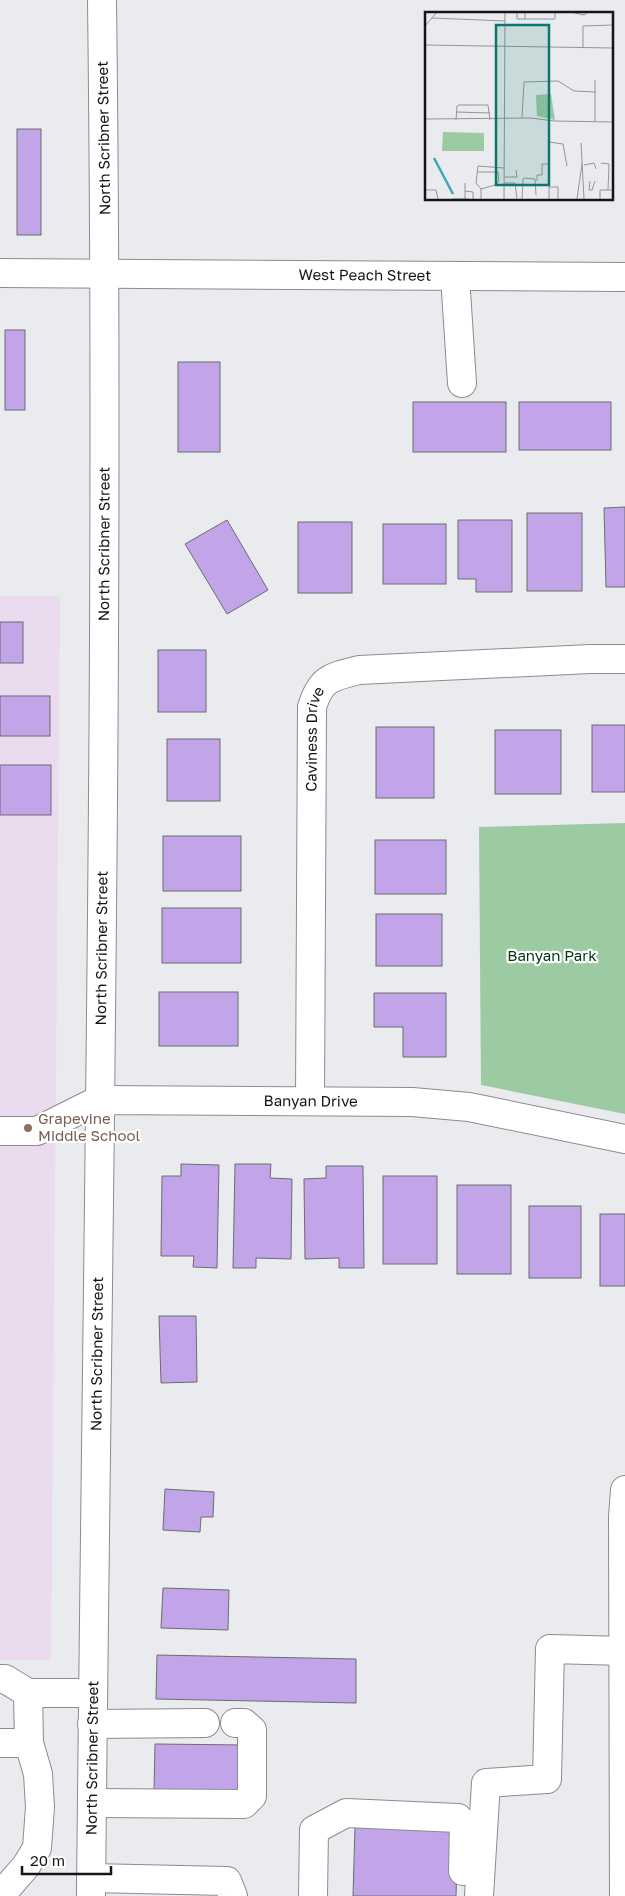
<svg xmlns="http://www.w3.org/2000/svg" width="625" height="1896" font-family="'Golos Text',sans-serif">
<rect width="100%" height="100%" fill="#e9ebee"/>
<path fill="#ebdbee" d="M0 596H60L51 1660H0Z"/>
<path fill="#9bcaa3" d="M625 823V1114L481 1085 479 827Z"/>
<g fill="#c1a5e8" stroke="#6d6c6f">
<rect x="17" y="129" width="24" height="106"/>
<rect x="5" y="330" width="20" height="80"/>
<rect x="178" y="362" width="42" height="90"/>
<rect x="413" y="402" width="93" height="50"/>
<rect x="519" y="402" width="92" height="48"/>
<path d="M625 507V587H606L604 508Z"/>
<rect x="527" y="513" width="55" height="78"/>
<path d="M227 520 268 590 227 614 185 544Z"/>
<path d="M458 520H512V592H476V579H458Z"/>
<rect x="298" y="522" width="54" height="71"/>
<rect x="383" y="524" width="63" height="60"/>
<rect x="0" y="622" width="23" height="41"/>
<rect x="158" y="650" width="48" height="62"/>
<rect x="0" y="696" width="50" height="40"/>
<rect x="592" y="725" width="33" height="67"/>
<rect x="376" y="727" width="58" height="71"/>
<rect x="495" y="730" width="66" height="64"/>
<rect x="167" y="739" width="53" height="62"/>
<rect x="0" y="765" width="51" height="50"/>
<rect x="163" y="836" width="78" height="55"/>
<rect x="375" y="840" width="71" height="54"/>
<rect x="162" y="908" width="79" height="55"/>
<rect x="376" y="914" width="66" height="52"/>
<rect x="159" y="992" width="79" height="54"/>
<path d="M374 993H446V1057H403V1027H374Z"/>
<path d="M181 1164 219 1165 217 1268 193 1267 194 1256H161L162 1176H181Z"/>
<path d="M235 1164H271L270 1178 292 1179 291 1259 256 1258V1268H233Z"/>
<path d="M326 1166H363L364 1268H339V1258L305 1259 304 1179 326 1178Z"/>
<rect x="383" y="1176" width="54" height="88"/>
<rect x="457" y="1185" width="54" height="89"/>
<rect x="529" y="1206" width="52" height="72"/>
<rect x="600" y="1214" width="25" height="72"/>
<path d="M159 1316H196L197 1382 161 1383Z"/>
<path d="M165 1489 214 1492 213 1517H201L200 1532 163 1530Z"/>
<path d="M163 1588 229 1590 228 1630 161 1628Z"/>
<path d="M157 1655 356 1659V1703L156 1699Z"/>
<path d="M155 1744 243 1745 242 1793 154 1792Z"/>
<path d="M355 1827 458 1829 456 1896H353Z"/>
</g>
<g fill="none" stroke-linecap="round" stroke-linejoin="round">
<defs>
<g id="minor">
<path id="s1" d="M0 273 625 277"/>
<path d="M455 276 462 383"/>
<path id="s2" d="M310 1101 312 707C321 678 331 677 359 670L590 659H625"/>
<path id="s3" d="M0 1131H37L99 1100 412 1102 469 1107 625 1139"/>
<path d="M0 1679H5L28 1693H93"/>
<path d="M92 1724 205 1723"/>
<path d="M0 1743H29L28 1693"/>
<path d="M92 1803 244 1804 252 1796V1730L244 1723H235"/>
<path d="M91 1878 227 1881 233 1896"/>
<path d="M0 1896 26 1866 37 1848 40 1807 38 1774 29 1743"/>
<path id="s4" d="M91 1896C97 1264 110 632 102 0"/>
<path d="M313 1896 314 1830 346 1813 458 1818 464 1826 463 1871"/>
<path d="M479 1896 486 1783 547 1779 550 1649 624 1651"/>
<path d="M624 1896 623 1517 625 1490"/>
</g>
</defs>
<use href="#minor" stroke="#8a8c8e" stroke-width="30"/>
<use href="#minor" stroke="#fff" stroke-width="28"/>
</g>
<circle fill="#8d6e63" stroke="#fff" stroke-width="2" cx="28" cy="1128" r="5"/>
<g text-anchor="middle" stroke-width="4.5" stroke-linejoin="round" paint-order="stroke">
<g font-size="15" fill="#141516" stroke="#fff">
<text transform="translate(104 138) rotate(-91)" y="5">North Scribner Street</text>
<text dy="5" stroke="none"><textPath href="#s1" startOffset="365">West Peach Street</textPath></text>
<text dy="5" stroke="none"><textPath href="#s4" startOffset="1352">North Scribner Street</textPath></text>
<text dy="5" stroke="none"><textPath href="#s2" startOffset="362">Caviness Drive</textPath></text>
<text dy="5" stroke="none"><textPath href="#s4" startOffset="948">North Scribner Street</textPath></text>
<text dy="5" stroke="none"><textPath href="#s3" startOffset="318">Banyan Drive</textPath></text>
<text dy="5" stroke="none"><textPath href="#s4" startOffset="542">North Scribner Street</textPath></text>
<text dy="5" stroke="none"><textPath href="#s4" startOffset="138">North Scribner Street</textPath></text>
</g>
<g font-size="15" fill="#023312" stroke="#fff">
<text x="552" y="961">Banyan Park</text>
</g>
<g font-size="15" fill="#785e54" stroke="#fff" text-anchor="start">
<text x="38" y="1124">Grapevine<tspan x="38" dy="17">Middle School</tspan></text>
</g>
</g>
<g transform="translate(425 12)">
<rect width="188" height="188" fill="#e9ebee"/>
<path d="M126 82 130 108 112 104 111 83ZM18 120 59 121V139H17Z" fill="#9bcaa3"/>
<path fill="none" stroke="#3fa5bd" stroke-width="2.5" d="M9 146 28 182"/>
<path fill="none" stroke="#949598" stroke-width="1" d="M92 0V7H100M100 0V7H130V0M146 0 159 3 163 0M7 6 80 9M0 14 12 0M0 33 188 36M158 36V14L188 13M170 68V109M31 100 65 101M97 106 99 70 133 69 149 79 171 80M0 107 106 106 129 109 188 110M31 108 32 94 34 93H63L65 108M156 131 159 187M176 151 184 152 183 178H188M159 153 169 151 171 157M52 160H73M79 165H92L91 158M112 169V163H117V152H124M165 169 164 178H167L170 169M79 171H90L92 187M124 175H133V187M56 177 70 173 74 169 73 160M0 178H11L13 187M40 179 48 180V187M27 187H44M40 187V171M56 187V177L51 171 53 154 79 156M79 187 80 0M97 187 98 167 100 166 110 167 111 183M124 187V130L138 132 142 154M152 187 157 152M175 187V178H183"/>
<path fill="#0f766e" fill-opacity="0.15" stroke="#0f766e" stroke-width="2.5" d="M71 13H124V173H71Z"/>
<rect width="188" height="188" fill="none" stroke="#141516" stroke-width="2.5"/>
</g>
<path d="M22 1866v8h89v-8" fill="none" stroke="#141516" stroke-width="2.5"/>
<text x="30" y="1866" font-size="15" fill="#141516" stroke="#ffffff" stroke-width="4" paint-order="stroke">20 m</text>
</svg>
